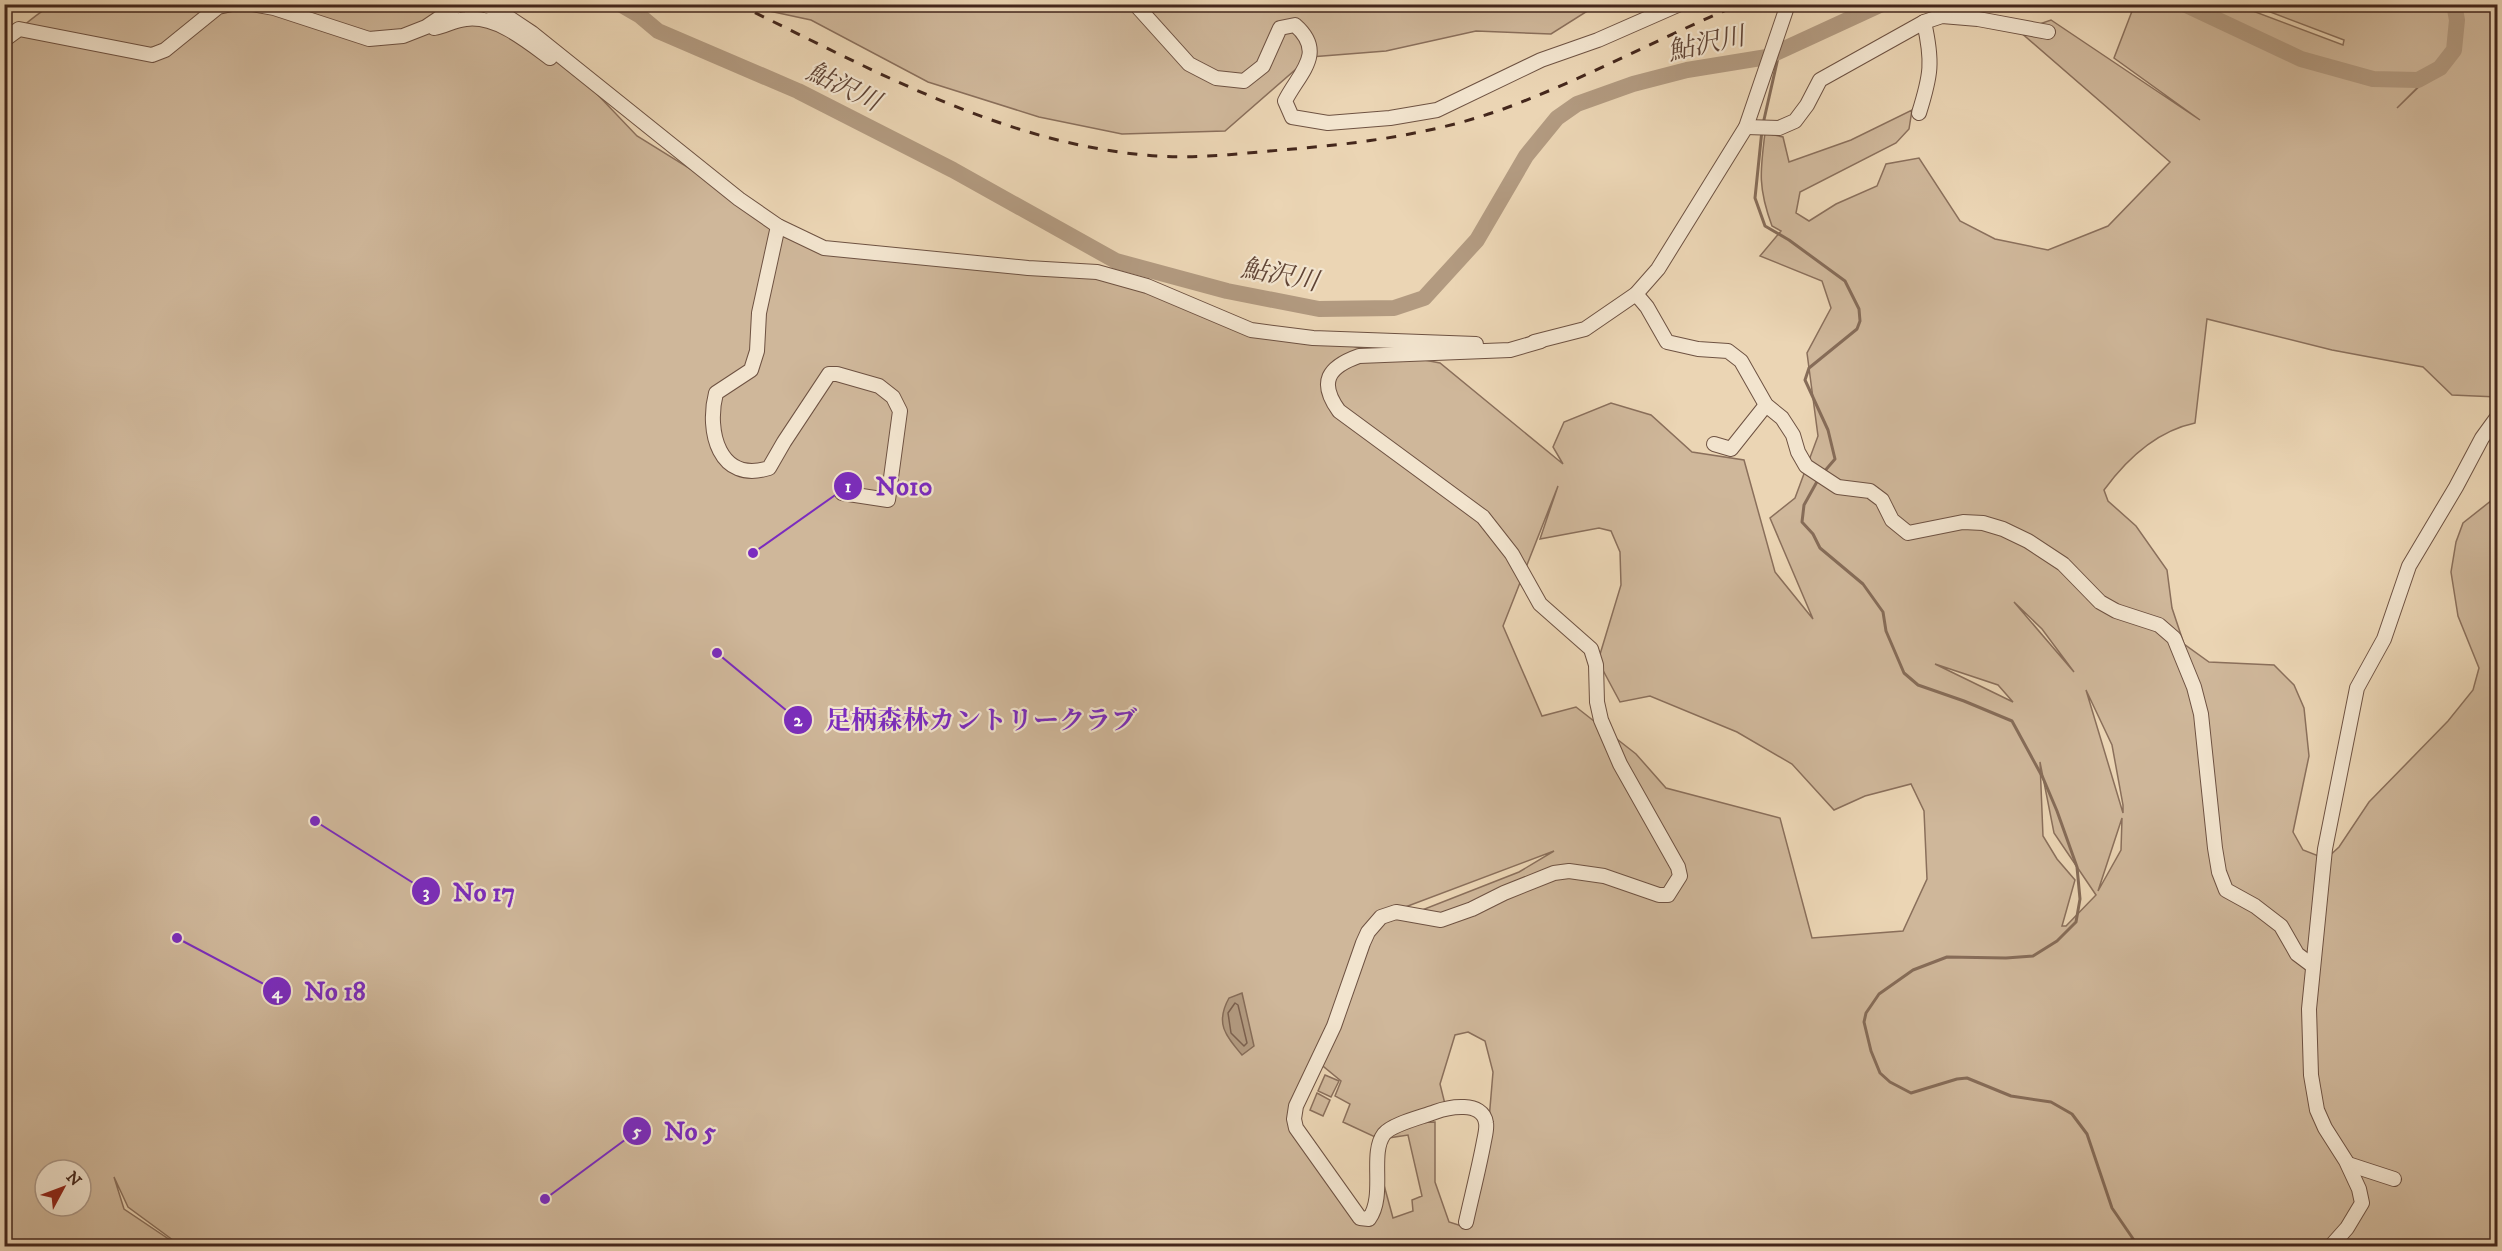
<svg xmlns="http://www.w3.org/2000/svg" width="2502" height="1251" font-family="'IM FELL DW Pica','Noto Serif JP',serif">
<rect width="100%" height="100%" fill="#ebd5b4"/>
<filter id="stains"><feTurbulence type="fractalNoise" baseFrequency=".00333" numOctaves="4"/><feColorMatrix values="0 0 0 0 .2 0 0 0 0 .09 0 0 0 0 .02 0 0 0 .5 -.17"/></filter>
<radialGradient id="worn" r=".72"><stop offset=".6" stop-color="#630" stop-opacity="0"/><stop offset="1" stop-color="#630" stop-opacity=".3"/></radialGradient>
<g fill="#cfb79a" stroke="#8a6f5b" stroke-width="1.5" fill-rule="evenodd">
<path d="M51 5H472L485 25 533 35 576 72 637 136 739 199 787 237 1113 277 1233 323 1440 363 1563 464 1553 447 1564 422 1611 403 1651 415 1692 452 1744 460 1775 572 1813 619 1770 518 1795 498 1818 436 1807 353 1831 308 1822 281 1760 256 1781 231 1772 226C1758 188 1760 172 1765 133L1783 137 1789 162 1851 140 1912 110 1909 129 1896 143 1800 192 1796 213 1809 221 1836 204 1877 186 1886 164 1919 158 1960 221 1995 239 2048 250 2108 226 2170 162 2019 31 2051 20 2200 120 2114 58 2134 6 2131 5H2237L2343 45 2344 40 2252 5H2453L2456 13 2453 52 2397 108 2456 51 2460 30 2459 5H2497V397L2452 395 2423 367 2332 350 2207 319 2195 423C2157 431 2126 460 2104 490L2108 501 2136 526 2167 570 2172 608 2184 644 2209 662 2274 665 2294 685 2304 708 2309 756 2293 832 2303 850 2326 859 2339 847 2369 802 2448 721 2473 690 2479 668 2458 616 2451 572 2456 542 2463 523 2497 496V1246H181L128 1207 114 1177 124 1209 179 1246H5L4 61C8 33 30 20 51 5ZM1558 486 1540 539 1599 528 1611 531 1620 552 1621 585 1598 661 1620 702 1650 696 1737 732 1792 764 1834 810 1865 796 1911 784 1924 811 1927 879 1903 931 1812 938 1780 818 1666 788 1636 754 1576 707 1542 716 1503 626ZM2014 602 2042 629 2074 672ZM1935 664 1998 685 2013 702ZM2086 690 2112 745 2123 805V813ZM2040 762 2054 833 2096 895 2066 926H2062L2075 880 2057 859 2043 836ZM2122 818 2121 850 2098 891ZM1554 851 1519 872 1412 914 1392 912ZM1468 1032 1485 1041 1493 1072 1485 1167 1468 1228 1449 1222 1435 1182V1122C1417 1122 1402 1126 1388 1138L1408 1135 1422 1196 1412 1200 1413 1211 1393 1218 1384 1185 1361 1218 1296 1127 1306 1086 1319 1063 1341 1081 1335 1096 1350 1104 1343 1122 1375 1137 1445 1104 1440 1084 1455 1035ZM45 1170H81V1206H45Z"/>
<path d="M741 5H1597L1551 34 1476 31 1386 51 1310 57 1225 131 1122 134 1039 117 928 82 811 20Z"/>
<path d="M1325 1075 1339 1081 1331 1097 1318 1091Z"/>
<path d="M1317 1093 1330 1100 1323 1116 1310 1110Z"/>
</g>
<path fill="#b29a80" stroke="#866c58" stroke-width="1.5" d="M1242 993 1254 1046 1242 1055C1225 1035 1215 1023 1229 998Z"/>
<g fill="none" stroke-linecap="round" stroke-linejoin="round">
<path stroke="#7b604e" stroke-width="1.5" d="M1235 1003 1238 1005 1247 1043 1244 1046 1231 1033 1228 1013Z"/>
<g stroke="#866c58" stroke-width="3">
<path d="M1763 124 1780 49"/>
<path d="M1762 130 1755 198 1765 226 1789 240 1845 281 1859 309 1860 321 1857 329 1809 368 1805 380 1828 430 1835 459 1823 473"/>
<path d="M1819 478 1804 505 1802 522 1813 534 1820 548 1863 584 1883 612 1886 631 1904 673 1918 685 1964 701 2012 721 2043 778 2057 811 2077 867 2080 899 2076 922 2057 941 2033 956 2006 958 1947 957 1913 970 1879 994 1866 1013 1864 1022 1871 1051 1880 1073 1890 1082 1911 1093 1957 1079 1967 1078 2011 1096 2051 1102 2072 1114 2087 1134 2112 1208 2138 1246"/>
</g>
<g stroke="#b29a80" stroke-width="16">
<path d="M620 4 639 15 658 31 798 91 953 170 1116 261 1227 291 1319 309 1394 308 1424 298 1477 240 1526 156 1557 118 1577 104 1633 84 1687 70 1767 57 1882 4"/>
<path d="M2184 4 2301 59 2373 79 2418 80 2440 68 2454 50 2457 20 2454 4"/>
</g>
<defs>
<g id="minor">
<path d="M252 4 274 8 369 39 403 36 426 27 460 4"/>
<path d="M483 4 502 13 532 33 739 199 778 226 824 248 1028 268 1097 272 1147 286 1251 330 1313 338 1476 344"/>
<path d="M1135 4 1189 64 1216 78 1244 81 1263 66 1280 28 1295 25C1327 53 1299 73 1285 101L1292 117 1328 123 1390 118 1437 110 1541 60 1598 40 1680 4"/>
<path d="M434 28C445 26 455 20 466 19 496 15 527 41 550 58"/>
<path d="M4 40 19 29 152 55 165 50 218 7 232 4"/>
<path d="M1919 113C1931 75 1933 62 1924 22"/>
<path d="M1746 127 1779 128 1795 121 1807 105 1820 80 1924 22 1942 16 1978 19 2048 32"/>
<path d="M778 226 759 313 757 351 751 370 716 393C706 431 719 484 769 468L784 442 829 374H837L879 386 893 397 900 411 888 500 842 493"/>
<path d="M1636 294 1647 307 1667 342 1698 349 1728 351 1741 361 1766 405 1782 418 1793 435 1798 452 1806 466 1838 487 1870 491 1882 500 1892 520 1908 533 1963 522 1983 523 2003 529 2028 541 2063 564 2100 602 2116 611 2159 625 2174 638 2194 687 2201 714 2215 848 2219 872 2226 890 2255 906 2281 926 2297 954 2313 966"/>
<path d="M1534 342 1585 329 1636 294 1658 269 1746 127 1788 4"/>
<path d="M1714 444 1731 449 1766 405"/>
<path d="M2348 1164 2394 1179"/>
<path d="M1466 1222C1472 1195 1479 1168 1484 1141 1485 1136 1487 1128 1486 1123 1483 1100 1448 1107 1435 1112 1422 1117 1392 1124 1384 1134 1369 1154 1386 1195 1369 1219L1360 1218 1296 1128 1294 1119 1296 1106 1334 1026 1363 943 1368 932 1381 917 1396 912 1441 920 1472 909 1504 893 1554 873 1569 871 1604 876 1659 895H1668L1680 876 1678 867 1620 764 1601 720 1597 702 1596 665 1591 649 1540 604 1512 554 1483 517 1339 411C1318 382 1328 367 1359 356L1510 350 1541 341"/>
<path d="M2331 1246 2347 1228 2362 1203 2359 1189 2346 1161 2325 1128 2317 1110 2311 1075 2309 1009 2325 849 2357 688 2384 639 2409 566 2456 487 2482 438 2498 416"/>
</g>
</defs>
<use href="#minor" stroke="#6e5242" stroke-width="16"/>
<use href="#minor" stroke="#f2e4ce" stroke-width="14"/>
<path stroke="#44271c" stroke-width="3" stroke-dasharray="10 10" stroke-linecap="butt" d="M737 4C868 67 997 141 1144 155 1193 160 1244 153 1293 149 1365 143 1438 133 1506 108 1586 78 1662 37 1740 4"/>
</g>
<g text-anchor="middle" stroke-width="4.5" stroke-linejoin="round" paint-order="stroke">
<g font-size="26" font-style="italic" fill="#604435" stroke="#f2e4ce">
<text transform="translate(1706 43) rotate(-12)" y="9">鮎沢川</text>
<text transform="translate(844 86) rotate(26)" y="9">鮎沢川</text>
<text transform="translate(1280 274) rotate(11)" y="9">鮎沢川</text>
</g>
</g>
<path fill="none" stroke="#7b2cbf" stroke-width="2" d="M753 553L848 486M717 653L798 720M315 821L426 891M177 938L277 991M545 1199L637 1131"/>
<g fill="#7b2cbf" stroke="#f2e4ce" stroke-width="2">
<circle cx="753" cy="553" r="6"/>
<circle cx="717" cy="653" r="6"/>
<circle cx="315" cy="821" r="6"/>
<circle cx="177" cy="938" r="6"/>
<circle cx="545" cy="1199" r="6"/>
<circle cx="848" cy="486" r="15"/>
<circle cx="798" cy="720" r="15"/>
<circle cx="426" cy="891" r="15"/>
<circle cx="277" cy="991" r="15"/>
<circle cx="637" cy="1131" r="15"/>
</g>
<g font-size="18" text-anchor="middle" font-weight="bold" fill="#fff">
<text x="848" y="492">1</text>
<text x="798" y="726">2</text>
<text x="426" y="898">3</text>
<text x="277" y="998">4</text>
<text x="637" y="1137">5</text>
</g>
<g font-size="26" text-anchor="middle" font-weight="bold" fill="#7b2cbf" stroke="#f2e4ce" stroke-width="4.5" stroke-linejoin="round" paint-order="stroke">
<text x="904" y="495">No10</text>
<text x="981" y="729">足柄森林カントリークラブ</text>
<text x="484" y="901">No 17</text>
<text x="335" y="1000">No 18</text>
<text x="690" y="1140">No 5</text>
</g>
<rect width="2502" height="1251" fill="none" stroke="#ebd5b4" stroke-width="24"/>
<rect x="6" y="6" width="2490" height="1239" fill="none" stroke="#44271c" stroke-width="3"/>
<rect x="12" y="12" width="2478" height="1227" fill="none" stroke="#44271c" stroke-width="1.5"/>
<g transform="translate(63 1188) rotate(49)"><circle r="28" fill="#f2e4ce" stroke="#ac9887" stroke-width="1.5"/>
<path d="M0-4.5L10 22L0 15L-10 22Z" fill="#8f2418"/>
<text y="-9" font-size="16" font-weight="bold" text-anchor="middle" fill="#44271c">N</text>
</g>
<rect width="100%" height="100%" filter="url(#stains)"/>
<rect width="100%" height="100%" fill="url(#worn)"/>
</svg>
